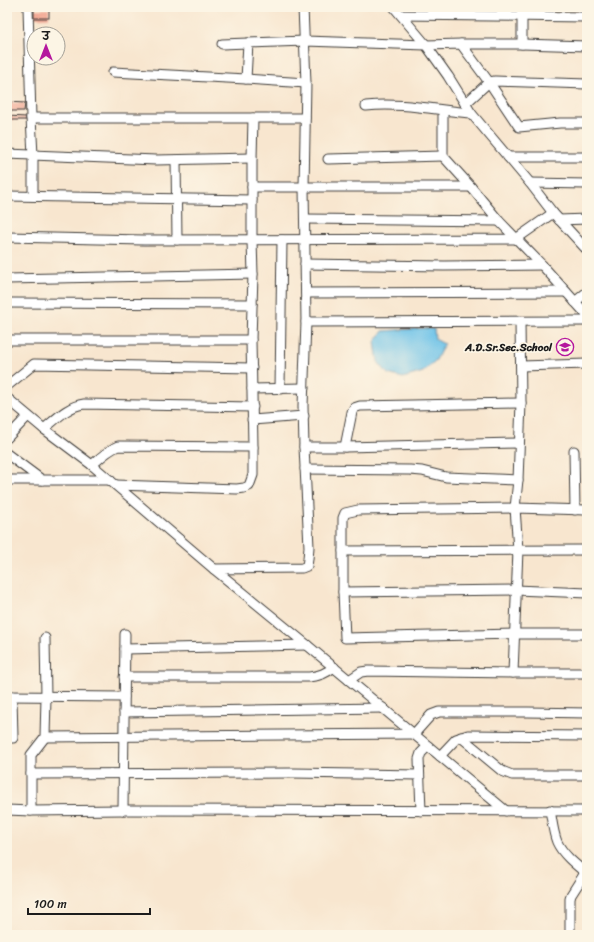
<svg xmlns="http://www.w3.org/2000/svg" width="594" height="942" font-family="Sriracha,'Playpen Sans Deva',sans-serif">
<rect width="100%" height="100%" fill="#fcf5e5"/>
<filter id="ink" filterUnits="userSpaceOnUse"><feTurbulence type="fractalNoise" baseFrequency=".025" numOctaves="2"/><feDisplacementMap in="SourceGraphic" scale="8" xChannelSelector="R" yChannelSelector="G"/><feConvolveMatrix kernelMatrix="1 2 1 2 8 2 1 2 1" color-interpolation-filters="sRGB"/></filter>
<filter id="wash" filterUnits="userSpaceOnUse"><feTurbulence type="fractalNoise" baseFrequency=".012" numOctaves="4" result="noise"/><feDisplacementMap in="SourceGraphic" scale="16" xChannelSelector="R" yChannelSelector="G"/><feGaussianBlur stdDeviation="0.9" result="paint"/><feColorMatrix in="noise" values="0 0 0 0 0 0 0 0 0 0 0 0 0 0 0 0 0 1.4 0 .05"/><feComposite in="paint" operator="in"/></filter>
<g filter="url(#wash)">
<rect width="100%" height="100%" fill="#f8e6cf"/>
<path fill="#6cc2e9" stroke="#446f82" d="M424 328 434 329 435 339 444 344 436 360 423 372 403 378 388 374 378 362 375 342 383 331Z"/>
<g id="blocks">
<g fill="#f1a08b">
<rect x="34" y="9" width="15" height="9"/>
<path d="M7 102 25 103 24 111H7Z"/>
<path d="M7 116 26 117V120H7Z"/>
</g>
</g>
</g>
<g filter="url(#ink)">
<use href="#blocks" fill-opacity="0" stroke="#3d3a37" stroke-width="1"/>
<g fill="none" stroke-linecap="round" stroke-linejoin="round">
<defs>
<g id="minor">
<path d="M28 7 31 118 33 155V196"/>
<path d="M394 7 426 45 448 76 471 113 530 183 553 213 587 250"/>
<path d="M401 15 587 17"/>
<path d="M522 16V44"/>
<path d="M222 44 305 41 426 45 461 44 489 82 519 127 560 123H587"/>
<path d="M461 44H522L587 46"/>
<path d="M113 72 246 79 306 83"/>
<path d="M246 79 248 43"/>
<path d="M465 104 489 82 495 81 587 84"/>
<path d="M366 106C400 102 436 110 471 113"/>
<path d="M443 111V156L471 187 499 221 542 265 587 315"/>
<path d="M31 118H305"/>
<path d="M7 154 156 160 252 158"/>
<path d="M508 157H587"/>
<path d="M328 159 443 156"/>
<path d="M176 160 177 240"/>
<path d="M530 183 587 184"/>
<path d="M252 187H471"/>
<path d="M7 196 252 200"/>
<path d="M305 219 499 221"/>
<path d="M559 220 587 219"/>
<path d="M7 237 144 240 516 239 553 213"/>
<path d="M305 264 444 266 542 265"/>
<path d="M7 279 253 274"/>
<path d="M306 293 566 292"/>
<path d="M575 302 587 292"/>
<path d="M7 303 252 304"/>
<path d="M306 322 587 321"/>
<path d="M7 340H251"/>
<path d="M521 366 587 364"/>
<path d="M7 386 34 364 252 368"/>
<path d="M252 389 304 388"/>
<path d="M280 389 282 240"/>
<path d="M7 398 44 429 92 465 214 569 307 645 506 811"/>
<path d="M252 420 304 416"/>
<path d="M44 429C56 419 68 406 84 404L253 407"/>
<path d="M7 438 28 416"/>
<path d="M304 447H345L519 443"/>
<path d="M345 447 352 412 354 408 360 406 521 403"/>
<path d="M574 451 575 510"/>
<path d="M7 454 42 480"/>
<path d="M92 465C100 458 108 450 118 446L253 447"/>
<path d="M305 469 410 470 422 471 446 477 518 480"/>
<path d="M7 480H110"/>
<path d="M116 485 237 489 244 488 249 486 253 475V447L251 340 253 274 252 241V158L253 118"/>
<path d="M587 510 515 508 358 510 345 513 343 518V592L345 638 515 634H587"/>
<path d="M343 551 587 550"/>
<path d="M214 569 302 568 307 566 308 559 309 547 304 447 303 406 306 322 304 187 306 83 303 7"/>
<path d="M343 592 516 590 587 593"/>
<path d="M45 638 46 697 45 737 31 755V811L123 810 587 811"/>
<path d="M125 649 307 645"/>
<path d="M513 673 518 550 515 508 518 480 521 403 520 321"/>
<path d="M124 677H309C320 676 326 673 334 667"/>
<path d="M349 680 361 672 368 671 513 673H587"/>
<path d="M7 696 124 697"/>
<path d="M124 712 383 708"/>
<path d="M45 737 414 734 431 715 439 712H528L587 713"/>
<path d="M461 737 502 771 512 775H587"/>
<path d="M7 738H13L12 696"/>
<path d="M440 756 456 739 468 735 587 736"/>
<path d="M31 774 293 773 419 775"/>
<path d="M7 810 31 811"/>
<path d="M123 810 125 634"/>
<path d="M550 810C552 820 553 832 557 842 563 855 576 865 587 874"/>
<path d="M421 811 419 759 421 753 428 746"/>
<path d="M570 935V899L571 895 585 873"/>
</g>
</defs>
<use href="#minor" stroke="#3d3a37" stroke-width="11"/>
<use href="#minor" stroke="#fff" stroke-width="9"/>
</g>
</g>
<defs>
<symbol id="school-ring" viewBox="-11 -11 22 22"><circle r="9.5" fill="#fcf5e5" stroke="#b5179e" stroke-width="1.5"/><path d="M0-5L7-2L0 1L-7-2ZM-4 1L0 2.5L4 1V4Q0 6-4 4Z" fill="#b5179e"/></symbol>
</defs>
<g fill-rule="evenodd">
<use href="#school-ring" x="555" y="337" width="20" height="20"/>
</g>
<g text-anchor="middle" stroke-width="3.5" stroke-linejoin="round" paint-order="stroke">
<g font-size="11" font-weight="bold" fill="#1c1c1c" stroke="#fcf5e5" text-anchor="end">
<text x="552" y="351">A.D.Sr.Sec.School</text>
</g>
</g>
<rect width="594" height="942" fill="none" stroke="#fcf5e5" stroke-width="24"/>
<g transform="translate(46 46)"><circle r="19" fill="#fcf5e5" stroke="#a29e95"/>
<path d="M0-3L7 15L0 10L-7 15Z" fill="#b5179e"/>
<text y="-6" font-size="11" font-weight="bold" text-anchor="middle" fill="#1c1c1c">उ</text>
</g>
<path d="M28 908v6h122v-6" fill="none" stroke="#1c1c1c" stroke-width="2"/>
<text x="34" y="908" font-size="12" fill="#1c1c1c" stroke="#fcf5e5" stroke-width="3" paint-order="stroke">100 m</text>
</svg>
